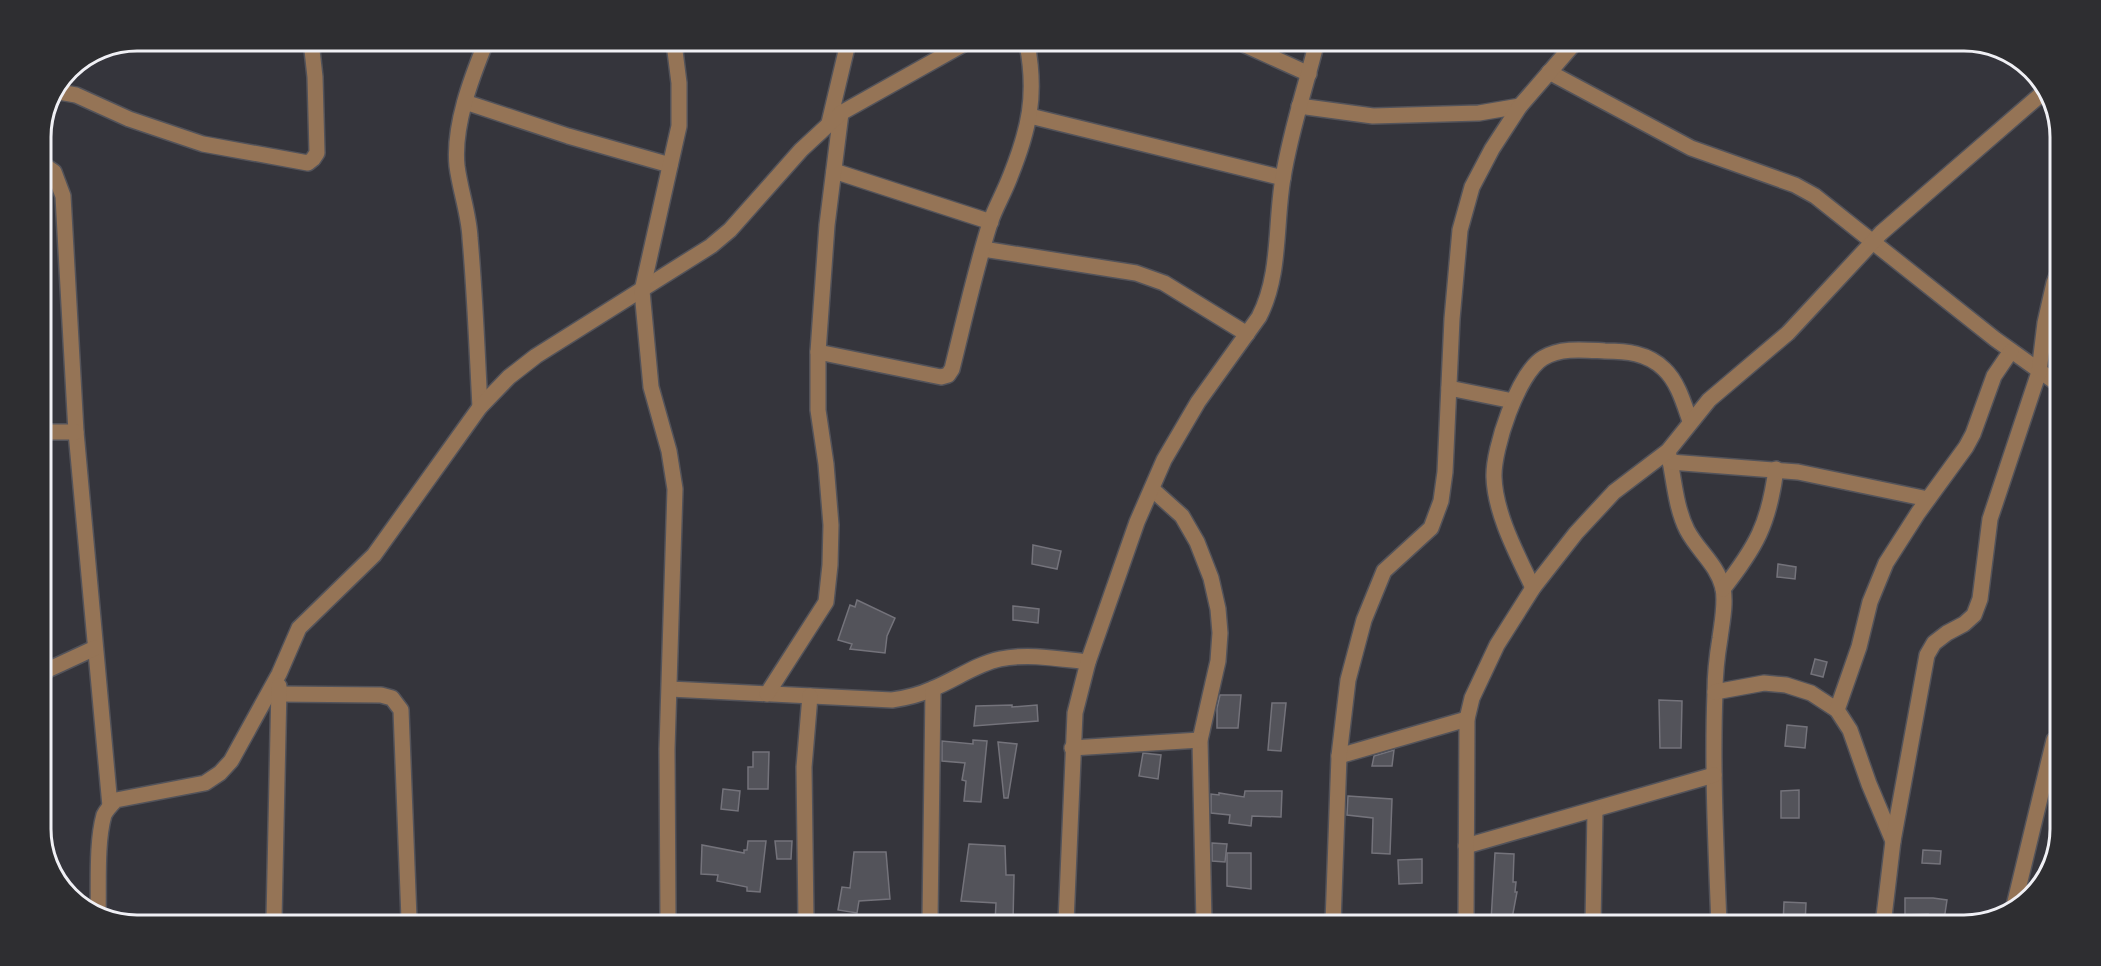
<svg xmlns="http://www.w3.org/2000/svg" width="2101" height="966" font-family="Ubuntu,sans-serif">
<rect width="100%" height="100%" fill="#35353c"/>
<g fill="#53535a" stroke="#74737b" stroke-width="1.5">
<path d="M1033 545 1061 551 1057 569 1032 564Z"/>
<path d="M1778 564 1796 567 1795 579 1777 577Z"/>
<path d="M857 600 895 618 887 636 885 653 850 649 852 644 838 640 850 605 855 607Z"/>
<path d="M1013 606 1039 609 1038 623 1013 620Z"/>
<path d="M1815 659 1827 662 1823 677 1811 674Z"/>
<path d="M1220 695H1241L1238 728H1217V708Z"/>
<path d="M1659 700 1682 701 1681 748H1660Z"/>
<path d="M1272 703H1286L1281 751 1268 750Z"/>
<path d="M1012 705V707L1037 705 1038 721 974 726 976 706Z"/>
<path d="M1787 725 1807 727 1805 748 1785 746Z"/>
<path d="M973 740 987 741 981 802 964 801 966 781 962 780 965 763 942 761V741L973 744Z"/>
<path d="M998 742 1017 744 1008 798H1004Z"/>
<path d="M1394 750 1392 766H1372L1374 756Z"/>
<path d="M753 752H769L768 789H748V767H753Z"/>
<path d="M1143 753 1161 755 1158 779 1139 776Z"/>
<path d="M723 789 740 791 738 811 721 809Z"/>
<path d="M1799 790V818H1781V791Z"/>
<path d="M1245 791H1282L1281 817 1252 816 1251 826 1229 823 1230 815 1211 813V794L1219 795V793L1244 797Z"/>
<path d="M1348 796 1392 799 1390 854 1372 853 1373 818 1347 815Z"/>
<path d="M748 841H766L760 892 747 891V887L717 881 718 875 701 874 702 845 744 853V850H747Z"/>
<path d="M775 841H792L791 859H777Z"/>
<path d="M1212 843 1227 844 1225 862 1212 861Z"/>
<path d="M969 844 1005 846 1006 875H1014L1013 922H995L996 903 961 901Z"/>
<path d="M1923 850 1941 851 1940 864 1922 863Z"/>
<path d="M854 852H886L890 899 859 901 857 913 838 910 842 887 850 888Z"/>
<path d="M1227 853H1251V889L1227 886Z"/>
<path d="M1495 853 1514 854 1513 882H1516L1515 892H1517L1511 924 1491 921Z"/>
<path d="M1422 859V883L1399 884 1398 860Z"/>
<path d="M1905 898H1933L1947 900 1944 920 1927 918 1928 914 1905 915Z"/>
<path d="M1784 902 1806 903 1805 925H1783Z"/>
</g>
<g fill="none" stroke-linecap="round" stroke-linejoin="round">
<defs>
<g id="minor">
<path d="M1245 45 1309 74"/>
<path d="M1549 72 1691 148 1795 185 1815 196 1995 339 2058 384"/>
<path d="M59 92 76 95 129 119 203 144 308 163 313 159 317 153 315 77 311 41"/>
<path d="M465 102 568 136 670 165"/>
<path d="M1299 106 1373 116 1479 113 1520 106"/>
<path d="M1030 116 1283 178"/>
<path d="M829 123 848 43"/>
<path d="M41 163 54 172 63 196 76 432 110 806"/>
<path d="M834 171 991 222"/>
<path d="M983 249 1136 273 1164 283 1247 334"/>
<path d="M818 352 941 377 948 375 952 369C964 321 975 271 990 223 995 208 1004 193 1010 177 1029 130 1037 95 1027 44"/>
<path d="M1449 388 1513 401"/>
<path d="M480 407C477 351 475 294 470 238 469 214 460 190 457 166 453 126 471 79 486 42"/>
<path d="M41 432H76"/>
<path d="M1668 451C1674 477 1675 506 1687 530 1698 551 1717 564 1723 588 1726 604 1722 622 1720 638 1717 656 1715 674 1715 692 1712 770 1716 847 1719 925"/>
<path d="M1670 462 1798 472 1928 499"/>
<path d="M1152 489 1182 516 1197 542 1211 578 1218 609 1220 633 1218 661 1200 740 1204 922"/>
<path d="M1533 588C1518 556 1495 514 1494 477 1493 449 1518 373 1543 358 1561 347 1585 350 1605 351 1626 351 1648 353 1664 369 1678 382 1684 404 1690 421"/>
<path d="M1723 589C1756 547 1769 524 1776 469"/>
<path d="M41 673 95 648"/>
<path d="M670 689 892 700C906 698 919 695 932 689 955 680 976 664 1000 659 1029 653 1060 659 1088 662"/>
<path d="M1715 692 1764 683 1786 685 1811 693 1837 710 1850 730 1869 784 1893 841"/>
<path d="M278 694 381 695 392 698 401 710 409 919"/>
<path d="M767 694 826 602 830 565 831 525 826 464 818 410V352L827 225 841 113"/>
<path d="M1837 710 1859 647 1870 602 1886 563 1918 513 1966 447 1973 434 1994 376 2011 351"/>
<path d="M1072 748 1200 740"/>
<path d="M1339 756 1467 719"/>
<path d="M1466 846 1714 775"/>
<path d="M2013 910 2054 740"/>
<path d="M98 916C99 887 96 843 104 815 107 809 111 805 116 800L205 783 220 773 231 761 279 674 299 628 374 555 480 407 509 377 536 356 711 246 730 230 801 150 841 113 964 44"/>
<path d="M274 919 279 686"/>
<path d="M668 920 667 749 675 489 669 451 651 387 642 291 679 126V83L674 43"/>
<path d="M806 921 804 767 810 696"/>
<path d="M930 921 933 689"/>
<path d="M1066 922 1075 713 1088 662 1137 522 1164 460 1198 402 1259 317C1281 275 1275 224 1283 178 1290 133 1305 89 1316 45"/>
<path d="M1333 923 1339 756 1348 680 1364 620 1384 571 1431 528 1441 501 1445 472 1452 319 1460 230 1472 187 1492 149 1520 106 1572 46"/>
<path d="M1466 923 1467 719 1472 698 1497 645 1533 588 1576 533 1614 492 1668 451 1709 400 1788 333 1881 233 2046 90"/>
<path d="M1593 924 1595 810"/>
<path d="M1883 925 1893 841 1927 655 1934 643 1947 633 1964 624 1974 615 1980 599 1990 519 2039 372 2045 323 2054 283 2059 271"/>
</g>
</defs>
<use href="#minor" stroke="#53535a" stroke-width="18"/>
<use href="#minor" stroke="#957456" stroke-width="15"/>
</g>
<path d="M0 0H2101V966H0ZM137 51H1964A86 86 0 0 1 2050 137V829A86 86 0 0 1 1964 915H137A86 86 0 0 1 51 829V137A86 86 0 0 1 137 51Z" fill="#2e2e31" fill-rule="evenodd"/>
<path fill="none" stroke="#f0f0f5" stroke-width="3" d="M137 51H1964A86 86 0 0 1 2050 137V829A86 86 0 0 1 1964 915H137A86 86 0 0 1 51 829V137A86 86 0 0 1 137 51Z"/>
</svg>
